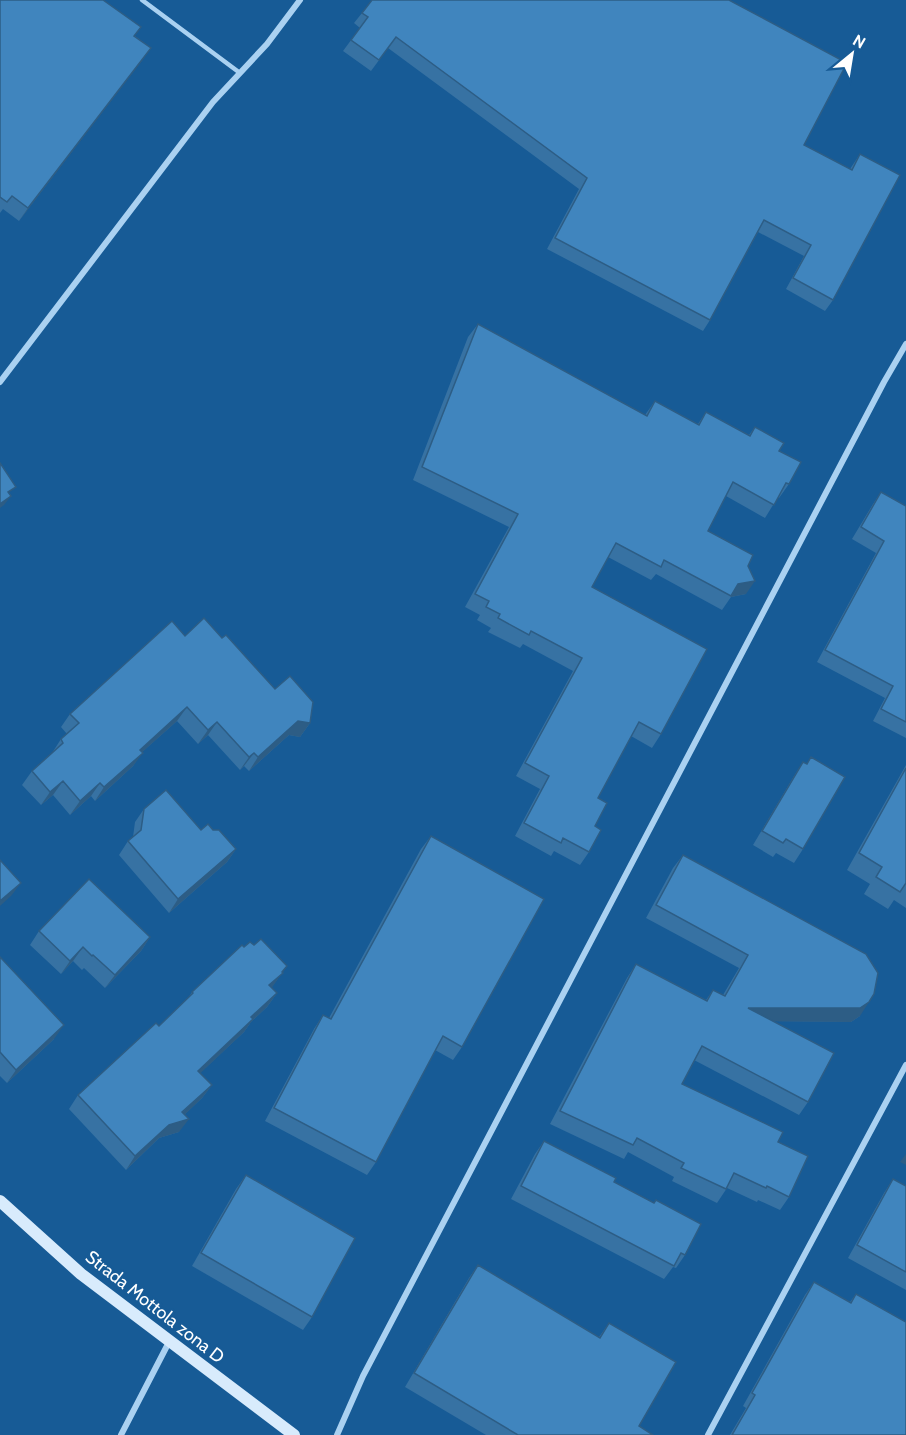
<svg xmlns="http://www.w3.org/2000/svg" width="906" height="1435" font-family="Cabin,sans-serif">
<rect width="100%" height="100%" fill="#175b96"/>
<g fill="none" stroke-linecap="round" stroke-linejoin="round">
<path stroke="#aad1f1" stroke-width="4.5" d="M142 0 240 73"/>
<g stroke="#aad1f1" stroke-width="6">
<path d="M0 382 213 102 267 44 300 0"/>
<path d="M121 1435 169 1342"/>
<path d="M337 1435 363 1376 884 382 906 344"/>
<path d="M708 1435 906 1065"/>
</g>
<path stroke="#d8ebfc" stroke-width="12" d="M0 1201 81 1274 294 1435"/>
</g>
<g fill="#3772a3">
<path d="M0 0 135 36 151 48 19 221 3 209 0 213Z"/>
<path d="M362 13 804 145 850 169 860 154 833 300 825 311 786 289 804 256 758 232 710 320 703 331 547 249 579 189 388 48 371 71 343 51 360 28 354 23Z"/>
<path d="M478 324 645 415 655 401 698 424 706 412 749 435 755 427 779 451 789 484 779 498 778 497 765 518 726 496 708 531 748 566 746 594 731 597 722 610 656 574 651 580 608 557 592 587 661 734 652 748 631 736 598 798 595 826 589 852 580 865 554 851 551 856 515 836 540 789 516 776 573 671 523 644 520 648 488 632 491 628 477 620 480 615 465 607 509 527 413 480 468 337Z"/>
<path d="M881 492 906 506V738L873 721 885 698 817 662 876 553 852 539 873 504Z"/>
<path d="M185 636 222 638 310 723 300 737 289 735 249 771 244 766 240 770 208 735 198 744 177 721 142 752 133 766 95 801 91 796 70 815 53 795 41 805 22 785 32 771 52 753 61 739 67 734 61 727 70 714Z"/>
<path d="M803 762V849L794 863 776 853 773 857 753 845 794 776Z"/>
<path d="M906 765V908L894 900 888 909 864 894 870 884 847 870Z"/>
<path d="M144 809 201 830H213L236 849 227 862 169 913 119 855 128 841 133 837 135 822Z"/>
<path d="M431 836 462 1047 453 1060 435 1050 376 1162 367 1175 265 1121 314 1029 323 1015 329 1018 421 849Z"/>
<path d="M683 855 860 1016 851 1022 774 1021 808 1102 799 1115 694 1060 682 1084 778 1142 789 1197 780 1210 758 1200 757 1202 727 1188 717 1203 672 1181 674 1177 628 1152 624 1159 550 1124 627 978 636 964 706 1000 713 990 723 995 739 968 646 918 673 868Z"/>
<path d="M39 931 150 937 141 951 105 988 84 968 82 970 73 961 61 974 30 945Z"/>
<path d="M254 945 287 966 271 988 277 993 267 1007 251 1022 244 1032 200 1073 212 1085 202 1098 184 1115 179 1132 159 1138 126 1170 69 1109 78 1095 159 1026 186 1001 192 992 244 947Z"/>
<path d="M0 957 54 1039 7 1083 0 1076Z"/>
<path d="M544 1141 614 1182 685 1255 676 1268 673 1267 664 1279 511 1199 535 1154Z"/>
<path d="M246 1175 312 1317 303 1330 192 1266 236 1189Z"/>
<path d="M893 1179 906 1186V1290L848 1258 884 1193Z"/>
<path d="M478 1265 599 1337 609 1323 639 1426 653 1435H486L405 1387 469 1278Z"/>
<path d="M814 1282 850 1302 856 1294 906 1435H730L746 1408 743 1406 805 1295Z"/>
</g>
<g fill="#2d5d85">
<path d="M151 48 142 61 19 221 28 208Z"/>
<path d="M11 496 4 505 0 508V504Z"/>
<path d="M755 581 746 594 731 597 738 584Z"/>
<path d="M187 707 177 721 130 763 140 750Z"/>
<path d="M298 721 310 723 300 737 289 735 249 771 258 757Z"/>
<path d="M217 722 208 735 198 744 208 730Z"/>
<path d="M143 753 133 766 95 801 104 787Z"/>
<path d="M254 753 244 766 240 770 249 757Z"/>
<path d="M63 781 53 795 41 805 50 792Z"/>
<path d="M100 783 91 796 70 815 80 801Z"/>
<path d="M236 849 227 862 169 913 178 899Z"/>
<path d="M21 883 11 896 0 906V901Z"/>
<path d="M150 937 141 951 105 988 115 975Z"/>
<path d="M83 947 73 961 61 974 70 961Z"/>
<path d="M287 966 273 986 260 999 269 985Z"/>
<path d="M277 993 267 1007 251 1022 244 1032 189 1084 198 1071 251 1017Z"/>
<path d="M869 1002 860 1016 851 1022 738 1021 748 1008Z"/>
<path d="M64 1025 54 1039 7 1083 16 1070Z"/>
<path d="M212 1085 202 1098 176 1123 189 1119 179 1132 159 1138 126 1170 135 1156Z"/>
<path d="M906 1154V1165L900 1162Z"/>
</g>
<g fill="#4085be" stroke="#2d5d85" stroke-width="1.5">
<path d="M0 0H103L141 27 134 36 151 48 28 208 12 196 7 202 0 197Z"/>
<path d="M372 0H729L847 63 804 145 852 170 860 154 900 175 833 300 793 278 811 245 764 220 710 320 555 238 587 178 396 37 379 60 351 40 368 17 362 13Z"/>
<path d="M478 324 647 416 655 401 699 425 706 412 750 436 755 427 784 443 779 451 801 462 789 484 786 483 774 505 733 482 708 531 753 555 748 566 755 581 738 584 731 596 664 560 661 567 616 543 592 587 707 649 661 734 639 722 598 798 607 803 595 826 601 830 589 852 563 838 561 843 524 823 549 776 525 763 582 658 531 631 529 635 498 618 500 614 486 607 489 601 475 594 518 514 422 467Z"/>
<path d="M0 463 16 487 8 492 11 496 0 504Z"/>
<path d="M881 492 906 506V722L881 709 893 686 825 650 884 541 861 527Z"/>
<path d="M204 618 222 638 226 635 275 689 290 676 313 702 310 723 298 721 258 757 254 753 249 757 217 722 208 730 187 707 140 750 143 753 104 787 100 783 80 801 63 781 50 792 32 771 63 743 61 739 79 723 70 714 172 621 185 636Z"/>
<path d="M811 757 845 777 803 849 786 839 783 843 762 831 803 762 807 764Z"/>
<path d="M906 768V883L900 892 876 877 882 867 859 853Z"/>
<path d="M166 790 201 830 208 824 213 830H219L236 849 178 899 128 841 141 830 144 809Z"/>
<path d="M431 836 544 899 462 1047 443 1036 376 1162 274 1108 323 1015 331 1019Z"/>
<path d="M683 855 866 954 878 973 874 994 869 1002 860 1008H748L834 1053 808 1102 702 1046 682 1084 783 1132 778 1142 808 1156 789 1197 767 1186 766 1188 734 1173 726 1189 681 1168 684 1163 637 1138 633 1145 560 1111 636 964 707 1001 713 990 725 996 748 955 656 905Z"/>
<path d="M0 860 21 883 0 901Z"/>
<path d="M89 879 150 937 115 975 93 955 92 956 83 947 70 961 39 931Z"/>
<path d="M261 939 287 966 282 972 283 973 269 985 277 993 251 1017 253 1019 198 1071 212 1085 182 1112 189 1119 169 1125 135 1156 78 1095 156 1023 159 1026 193 993 192 992 242 945 244 947 250 942 254 945Z"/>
<path d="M0 957 64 1025 16 1070 0 1052Z"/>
<path d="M544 1141 616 1178 614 1182 654 1203 656 1200 701 1224 685 1255 681 1253 674 1266 521 1186Z"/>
<path d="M246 1175 355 1238 312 1317 201 1253Z"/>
<path d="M893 1179 906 1186V1272L857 1245Z"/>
<path d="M478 1265 600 1338 609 1323 676 1362 639 1426 653 1435H518L414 1373Z"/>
<path d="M814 1282 851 1303 856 1294 906 1322V1435H732L755 1395 752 1393Z"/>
</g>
<g text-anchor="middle" stroke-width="5" stroke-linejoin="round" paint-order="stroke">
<g font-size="18" fill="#fff" stroke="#175b96">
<text transform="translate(155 1307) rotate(38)" y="6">Strada Mottola zona D</text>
</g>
</g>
<g transform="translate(852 54) rotate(30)" stroke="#175b96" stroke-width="4.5" paint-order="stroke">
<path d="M0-4.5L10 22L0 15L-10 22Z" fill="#ffffff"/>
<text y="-9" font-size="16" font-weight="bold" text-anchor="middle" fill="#ffffff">N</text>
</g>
</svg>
